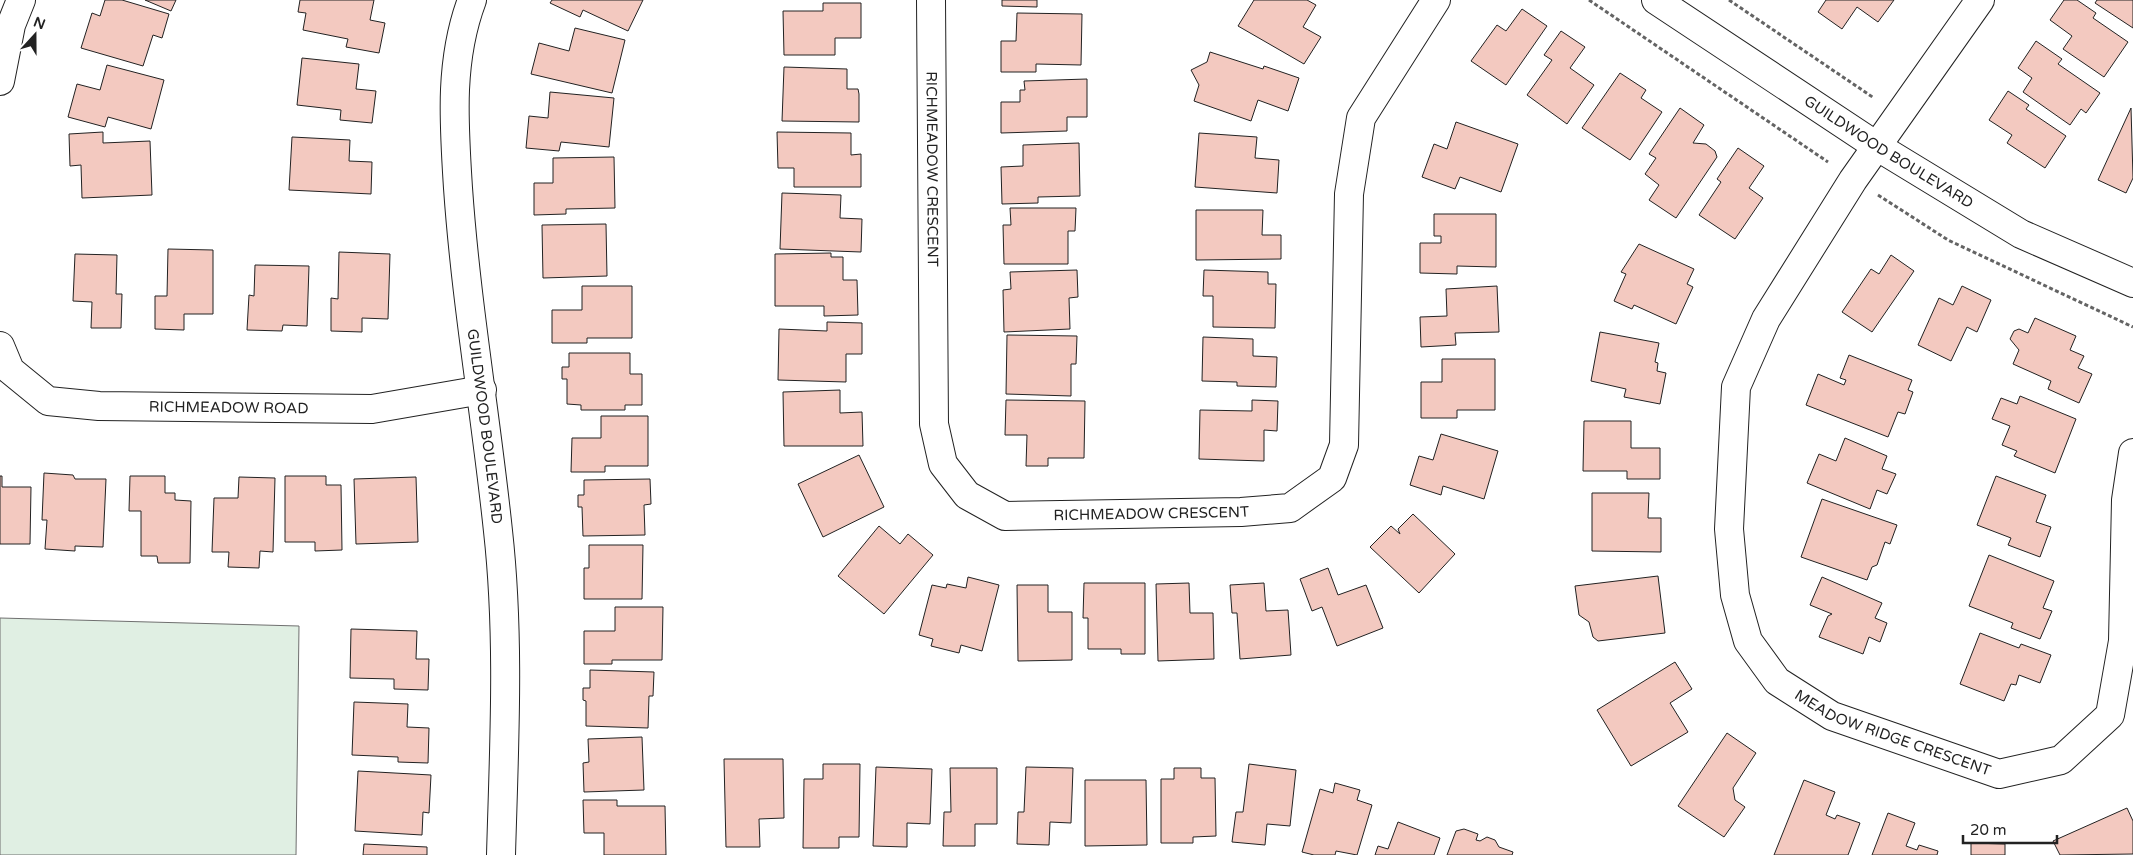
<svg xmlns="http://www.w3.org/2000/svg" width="2133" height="855" font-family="'Varela Round',sans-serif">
<rect width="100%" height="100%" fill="#fff"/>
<path fill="#e0efe3" stroke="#6f6f6f" d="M0 618 299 626 296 855H0Z"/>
<g fill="#f3c9c0" stroke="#222">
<path d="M105 0H122L169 14 162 38 153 35 143 66 81 48 92 13 100 16Z"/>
<path d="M145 0H176L171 11Z"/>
<path d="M300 0H374L370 20 385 23 379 53 346 47 348 39 303 30 306 13 298 12Z"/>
<path d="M552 0H643L628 31 583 10 580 17 550 3Z"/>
<path d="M1002 0H1037V7L1002 6Z"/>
<path d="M1254 0H1307L1316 5 1303 27 1321 37 1304 64 1238 26Z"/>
<path d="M1826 0H1894L1878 22 1857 7 1842 29 1818 12Z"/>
<path d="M2064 0H2077L2096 13 2093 18 2128 42 2104 77 2063 49 2072 36 2050 20Z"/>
<path d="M2097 0H2133V28L2095 3Z"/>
<path d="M823 3H861V38H835V55H784L783 11H823Z"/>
<path d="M1522 9 1547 26 1506 85 1471 61 1497 25 1506 31Z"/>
<path d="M1017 13 1082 14 1081 65 1036 64V72H1001V41H1016Z"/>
<path d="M575 28 625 40 612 93 531 74 539 43 569 51Z"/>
<path d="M1561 31 1585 47 1570 68 1594 85 1567 124 1527 95 1552 60 1544 55Z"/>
<path d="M2036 41 2062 59 2058 64 2100 93 2086 113 2081 109 2070 125 2023 92 2032 78 2018 68Z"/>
<path d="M1210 52 1263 69 1264 66 1299 78 1288 111 1258 100 1251 121 1194 101 1199 85 1191 70 1207 62Z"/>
<path d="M302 58 359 64 356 89 376 91 372 123 340 120 341 110 297 105Z"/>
<path d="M107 65 164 80 151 129 108 117 105 127 68 117 77 84 100 90Z"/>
<path d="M784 67 847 69V89H858L859 94V122L782 121Z"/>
<path d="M1620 73 1646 90 1641 98 1662 112 1630 160 1582 128Z"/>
<path d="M1087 79V117H1067V131L1001 133V102H1020V90H1025L1024 81Z"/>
<path d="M2008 91 2029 105 2026 109 2066 136 2045 168 2007 143 2012 135 1989 120Z"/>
<path d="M550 92 614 98 609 147 561 142 559 151 526 148 529 116 548 118Z"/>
<path d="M1680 108 1704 125 1693 143 1706 144 1715 151 1717 157 1676 218 1649 200 1659 185 1645 174 1656 158 1649 154Z"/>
<path d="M2131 108 2133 178 2126 193 2098 180Z"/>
<path d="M1456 122 1518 144 1501 192 1460 177 1455 189 1422 177 1434 144 1447 149Z"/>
<path d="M103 132V143L150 141 152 195 82 198 81 165 70 166 69 134Z"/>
<path d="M777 132 851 133V155L861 154V187H794V168H778Z"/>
<path d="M1199 133 1257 137 1255 158 1279 160 1277 193 1195 187Z"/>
<path d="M292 137 350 140 349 161 372 162 371 194 289 190Z"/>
<path d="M1079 143 1080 196 1038 197V203L1002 204 1001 167 1023 166V145Z"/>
<path d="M1738 148 1764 166 1749 188 1763 198 1735 239 1699 215 1721 182 1717 179Z"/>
<path d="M614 157 615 208 566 209V214L534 215V183H553V158Z"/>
<path d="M782 193 841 195 840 218 862 219 861 252 780 249Z"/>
<path d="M1010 208H1076L1075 231H1068V264H1004L1003 225H1011Z"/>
<path d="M1196 210H1263L1262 235H1281V259L1196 260Z"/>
<path d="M1434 214H1496V267L1457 266V274L1420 273V243H1441V236H1434Z"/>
<path d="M606 224 607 276 543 278 542 225Z"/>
<path d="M1639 244 1694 269 1687 284 1693 287 1676 324 1634 305 1632 309 1614 301 1626 274 1621 272Z"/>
<path d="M168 249 213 250V314H184V330L155 329V296H167Z"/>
<path d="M339 252 390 254 388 319 362 318V332L331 331V298L338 299Z"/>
<path d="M831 253V257H843V280H857L858 315 824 316V306H775V254Z"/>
<path d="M75 254 117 255 116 294H122L121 328H91L92 302 73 301Z"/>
<path d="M1891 255 1914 271 1872 332 1842 312 1871 269 1879 274Z"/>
<path d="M255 265 309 266 307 326 283 325 282 331 247 330 249 295 254 296Z"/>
<path d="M1077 270 1078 297 1069 298 1070 329 1004 332 1003 290 1011 289 1010 272Z"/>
<path d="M1204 270 1268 272V284H1276L1275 328 1213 327V296H1203Z"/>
<path d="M582 286H632V338H587V343H552V310H582Z"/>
<path d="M1497 286 1499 332 1455 333 1456 345 1421 347 1420 317 1447 316 1446 289Z"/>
<path d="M1962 286 1991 300 1977 332 1967 327 1951 361 1918 345 1939 298 1953 305Z"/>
<path d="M2035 318 2076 336 2070 350 2084 356 2078 368 2092 374 2079 403 2048 389 2051 381 2013 364 2019 350 2010 339 2014 331 2019 329 2028 333Z"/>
<path d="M827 322 862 323V354H846V382L778 380 779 329 827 331Z"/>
<path d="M1600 332 1659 343 1655 362 1658 363 1657 371 1666 373 1660 404 1624 397 1626 389 1591 381Z"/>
<path d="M1007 335 1077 336 1076 364H1071V396L1006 394Z"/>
<path d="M1203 337 1253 339V356L1277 357 1276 387 1237 386V382L1202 381Z"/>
<path d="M569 353H630V374H642V405H625V410H581V405L567 404V379H562V367H569Z"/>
<path d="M1849 355 1912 380 1908 390 1913 392 1905 414 1898 412 1888 437 1806 405 1818 374 1844 385 1846 380 1840 378Z"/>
<path d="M1442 359H1495V410H1457V418H1421V382H1442Z"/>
<path d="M840 390V413L862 412 863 446H784L783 392Z"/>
<path d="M2020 396 2076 419 2055 473 2014 456 2017 451 2002 445 2010 426 1992 419 2001 398 2017 404Z"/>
<path d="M1006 400 1085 401 1084 458H1048V466H1026L1027 435H1005Z"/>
<path d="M1252 400 1278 401 1277 431 1264 430V461L1199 459 1200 410 1252 411Z"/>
<path d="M601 416H648V466H605V472H571L572 438H601Z"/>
<path d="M1584 421H1631V448H1660V479H1627V471H1583Z"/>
<path d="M1441 434 1498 451 1484 499 1443 486 1441 495 1410 485 1419 456 1433 460Z"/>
<path d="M1845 438 1887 456 1882 469 1896 474 1887 494 1877 490 1870 509 1807 483 1819 454 1836 461Z"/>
<path d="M859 455 884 507 823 537 798 484Z"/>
<path d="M44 473 73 475 75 479H106L103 547 75 546V551L45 549 47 520H42Z"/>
<path d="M0 476H2V487H31L30 544H0Z"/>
<path d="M130 476H165V493H175V500L191 501 190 563H158L157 556H141V511H129Z"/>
<path d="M285 476H326V485H341L342 550 315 551V542H285Z"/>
<path d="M1996 476 2046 495 2036 522 2051 527 2040 557 2008 545 2011 538 1977 525Z"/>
<path d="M239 477 275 478 273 552 260 551 259 568 228 567 229 552H212L214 498H238Z"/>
<path d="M416 477 418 542 356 544 354 479Z"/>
<path d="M650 479 651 504 644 505 645 535 583 536 582 507H578V495H584V480Z"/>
<path d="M1592 493H1649L1648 518H1661V552L1592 551Z"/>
<path d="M1822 499 1897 525 1890 544 1885 542 1877 565 1872 567 1867 580 1801 557Z"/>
<path d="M1413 514 1455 554 1419 593 1370 547 1391 526 1400 534 1398 529Z"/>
<path d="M879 526 900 544 908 534 933 555 884 614 838 576Z"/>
<path d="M589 545H643L642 599H584V568H589Z"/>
<path d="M1989 555 2054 581 2043 608 2052 611 2040 639 2011 628 2013 623 1969 606Z"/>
<path d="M1328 568 1338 595 1366 585 1383 628 1337 646 1322 607 1312 611 1300 579Z"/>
<path d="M1658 576 1665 633 1598 641 1593 637 1589 622 1579 615 1575 586Z"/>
<path d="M968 577 999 585 982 651 961 645 959 653 931 646 933 639 919 635 932 585 946 588 947 584 966 588Z"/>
<path d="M1822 577 1882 603 1875 618 1887 623 1880 642 1869 637 1863 654 1819 637 1828 616 1832 614 1810 605Z"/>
<path d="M1084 583H1145V654H1121V649H1088V618H1083Z"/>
<path d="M1189 583 1190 613H1213L1214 659 1158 661 1156 584Z"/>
<path d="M1264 583 1266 611 1288 610 1291 655 1240 659 1237 613H1232L1230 585Z"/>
<path d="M1017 585H1048V612H1072V660L1018 661Z"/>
<path d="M615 607H663L662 660H612V664H584V631H615Z"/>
<path d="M351 629 417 631 416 659H429L428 690 394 689V679L350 678Z"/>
<path d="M1980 633 2019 648 2021 644 2051 655 2040 683 2019 675 2016 685 2011 684 2004 701 1960 684Z"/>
<path d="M1675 662 1692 689 1670 703 1688 732 1631 766 1597 710Z"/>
<path d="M590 670 654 672 653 696H649L648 728 586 726V701L583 700V688H590Z"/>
<path d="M354 702 408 704 407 727 429 728 428 763 398 762V757L352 755Z"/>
<path d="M1727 733 1756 753 1733 788 1735 800 1745 807 1724 837 1678 806Z"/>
<path d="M642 737 644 790 584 792 583 763 589 762 588 739Z"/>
<path d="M724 759H783L784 818 759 819 760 847H726Z"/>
<path d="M823 764H860L859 837H839V848H803L804 779H823Z"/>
<path d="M1249 764 1296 770 1290 826 1267 824 1265 845 1232 842 1236 812H1243Z"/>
<path d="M876 767 932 769 930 824 907 823V847L873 846Z"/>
<path d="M1026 767 1073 768 1071 823 1050 822 1049 845 1017 844 1018 812H1024Z"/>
<path d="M950 768H997V824H975V846H943L944 812H951Z"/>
<path d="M1174 768H1201V778H1215L1216 836 1193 837V843H1161V779H1174Z"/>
<path d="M358 771 431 775 429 813 423 812 422 835 355 831Z"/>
<path d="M1085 780H1146L1147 845 1085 846Z"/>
<path d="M1804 780 1835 792 1826 815 1835 819 1837 815 1860 823 1848 855H1774Z"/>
<path d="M1335 783 1360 790 1357 800 1372 805 1357 855 1336 851 1335 855H1314L1302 852 1320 789 1333 793Z"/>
<path d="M583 800H617V806H665L666 855H604V833H584Z"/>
<path d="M2127 808 2133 821V854L2060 855 2053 841Z"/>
<path d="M1888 813 1915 823 1906 846 1917 850 1919 845 1938 851 1937 855H1872Z"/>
<path d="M1398 822 1440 838 1434 855H1375L1378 846 1388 849Z"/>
<path d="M1464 829 1478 834 1476 840 1480 841 1487 837 1495 840 1499 847 1513 852 1512 855H1447L1456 831Z"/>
<path d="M1971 843 2005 844V855H1971Z"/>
<path d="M364 844 427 847V855H363Z"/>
</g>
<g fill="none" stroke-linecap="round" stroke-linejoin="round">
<defs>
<g id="minor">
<path id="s1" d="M472 0C449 61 454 124 458 188 466 303 486 416 498 531 510 639 504 747 501 855"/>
<path id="s2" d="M931 0 934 424 943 464 967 495 1005 516 1241 512 1290 508 1332 478 1344 445 1349 194 1361 118 1436 0"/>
<path id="s3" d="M1656 0 1878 147 2021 234 2133 283"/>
<path id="s4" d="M1980 0 1853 180 1766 319 1736 387 1729 529 1735 595 1748 641 1777 681 1832 716 1999 774 2061 760 2110 715 2123 641 2126 500 2133 453"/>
<path d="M0 81 11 25 21 0"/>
<path id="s5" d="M0 346 10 370 48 401 99 406 372 409 482 390"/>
</g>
</defs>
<use href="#minor" stroke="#222" stroke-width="30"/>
<g stroke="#646464" stroke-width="3" stroke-dasharray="4 2.5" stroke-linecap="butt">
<path d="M1589 0 1828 162"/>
<path d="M1729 0 1874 98"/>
<path d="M1878 195 1948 240 2133 327"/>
</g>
<use href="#minor" stroke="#fff" stroke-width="28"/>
</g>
<g text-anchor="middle" stroke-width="4" stroke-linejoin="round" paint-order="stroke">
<g font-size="15" fill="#222" stroke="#fff">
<text dy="5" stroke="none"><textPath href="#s3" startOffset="278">GUILDWOOD BOULEVARD</textPath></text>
<text dy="5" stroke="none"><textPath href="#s2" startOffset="169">RICHMEADOW CRESCENT</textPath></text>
<text dy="5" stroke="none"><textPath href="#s5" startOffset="256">RICHMEADOW ROAD</textPath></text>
<text dy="5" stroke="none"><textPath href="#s1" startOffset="430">GUILDWOOD BOULEVARD</textPath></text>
<text dy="5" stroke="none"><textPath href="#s2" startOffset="694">RICHMEADOW CRESCENT</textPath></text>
<text dy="5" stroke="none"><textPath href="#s4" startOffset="892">MEADOW RIDGE CRESCENT</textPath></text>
</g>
</g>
<g transform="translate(35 35) rotate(21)" stroke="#ffffff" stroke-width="4" paint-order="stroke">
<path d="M0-4L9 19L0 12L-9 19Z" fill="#222222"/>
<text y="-8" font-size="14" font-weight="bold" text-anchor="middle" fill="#222222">N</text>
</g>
<path d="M1963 835v8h94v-8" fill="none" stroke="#222222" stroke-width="2.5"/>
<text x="1970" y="835" font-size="15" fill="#222222" stroke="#ffffff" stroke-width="4" paint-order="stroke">20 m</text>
</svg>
